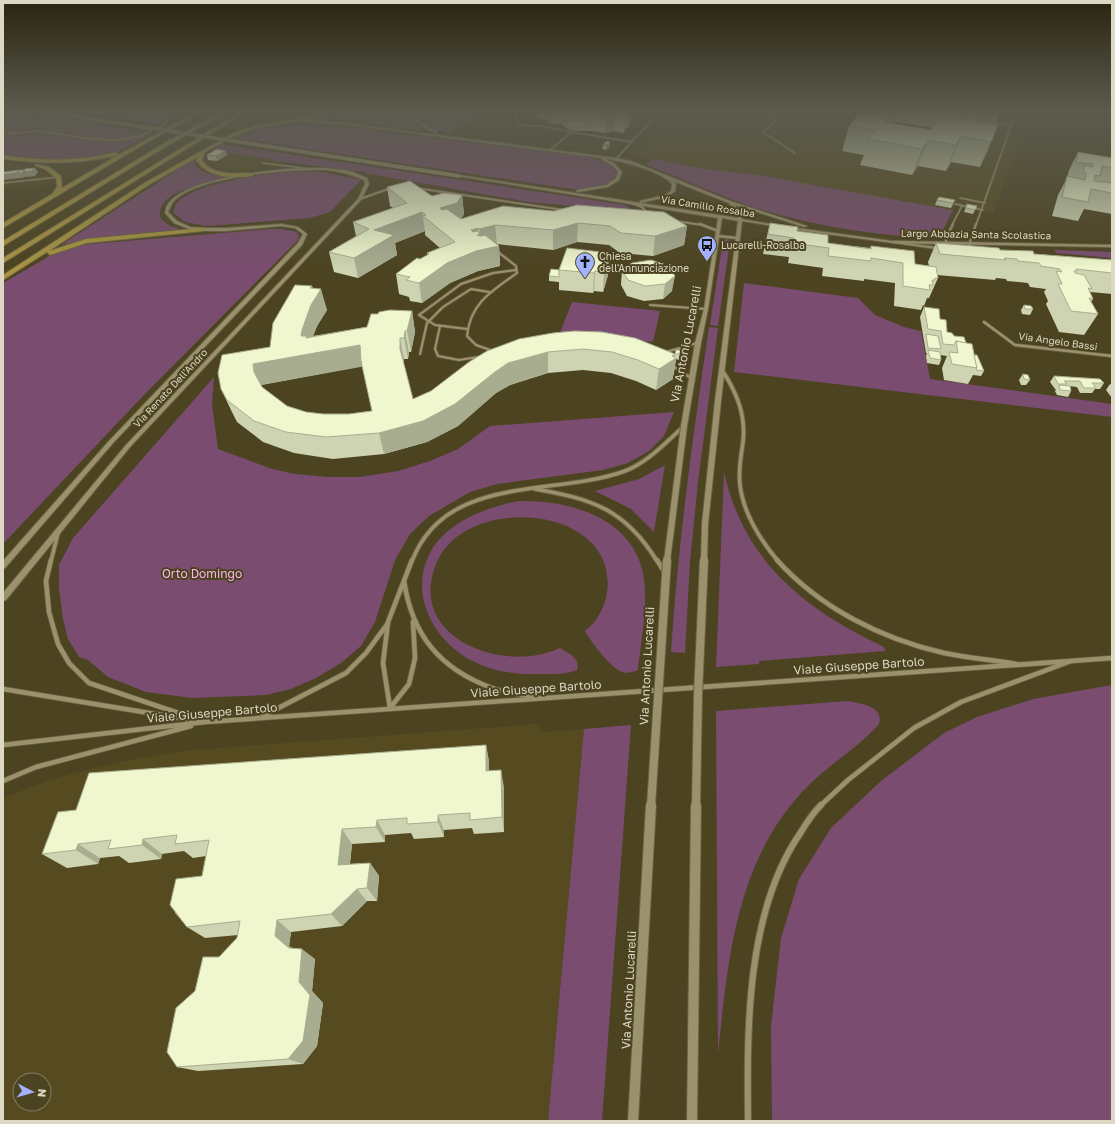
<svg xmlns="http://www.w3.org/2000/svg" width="1115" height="1124" font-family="'Golos Text',sans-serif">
<rect width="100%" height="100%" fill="#4c4320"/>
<g fill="#564b20" fill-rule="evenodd">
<path d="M263 112H328L256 125H239Z"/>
<path d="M673 112H1033L1016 152 993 214 955 206 953 210 764 176 699 168 635 155Z"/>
<path d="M213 150 284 162 278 167 256 171 224 170 217 168 209 162 207 158Z"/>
<path d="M3 162 37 169 52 179 46 185 3 189Z"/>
<path d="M536 724 544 732 584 729 548 1121H3V798L50 780 82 771 134 759 182 751ZM20 1080H44V1104H20Z"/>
</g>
<g fill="#7a4d70">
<path d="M3 112H25L153 133C140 140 127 148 114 153 78 166 40 159 3 154Z"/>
<path d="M81 112H187L177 118 158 125Z"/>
<path d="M356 112H410L413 122 424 131 322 118Z"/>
<path d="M418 112H483L450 133C438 131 420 126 418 112Z"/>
<path d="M294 124 329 125 581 156C593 158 613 160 616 174 610 189 585 190 572 189L234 138 264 128Z"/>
<path d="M222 144 625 205 631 209 630 211 529 202 364 173 365 172 284 162 213 150Z"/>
<path d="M194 159 196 166 204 172 227 178C210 184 153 189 161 219L170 226 187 231 96 238 61 245Z"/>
<path d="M654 159 699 168 764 176 953 210 939 238C873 236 806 225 744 204 712 192 680 178 648 165L647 163Z"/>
<path d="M292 171 323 172 361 180 330 212 310 218 207 226 185 222 174 213C169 185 272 173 292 171Z"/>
<path d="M271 229H282L297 232 299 236 298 240 143 396 3 544V283L53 254 89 244Z"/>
<path d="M727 239 730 241 718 326 710 325 723 240Z"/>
<path d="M1054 250 1112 252V258L1056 253Z"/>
<path d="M744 283 858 298 875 315 904 327 921 331 930 379 1112 404V417L734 372Z"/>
<path d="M572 302 660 311 653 342 560 333Z"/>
<path d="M709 327 718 328 698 482 690 562 685 653 671 652C678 543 693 435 709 327Z"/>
<path d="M214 377 212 404 218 449 272 469 295 474 329 477H360L398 471 430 461 458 449 490 426 674 412 664 436 649 451 628 463 603 470 497 484 470 492 429 516 410 534 395 560 375 622 361 646 341 663 316 678 291 689 266 695 192 698 146 692 108 677 88 660 79 657 68 639 63 619 59 589V565L73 538Z"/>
<path d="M665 465 654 532 631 509 595 491 639 479Z"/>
<path d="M724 472C744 561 803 608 882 646L885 648V651L759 661V664L716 667Z"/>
<path d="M519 501C569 500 631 517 643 573 649 604 641 639 638 670 632 672 627 674 622 672 611 668 591 642 585 631 597 622 605 607 607 592 619 506 468 492 437 562 404 637 503 675 560 648 568 653 581 658 577 670 564 675 551 674 538 674 491 676 445 657 427 611 420 593 420 573 429 555 444 523 486 507 519 501Z"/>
<path d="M1112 685V1121H772L771 1026 781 938 799 879 831 828 881 781 944 733 977 717 1033 699Z"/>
<path d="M848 701C862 704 884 706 879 724 859 747 831 763 809 785 736 857 728 959 718 1054L716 711Z"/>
<path d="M631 725 602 1121H548L584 729Z"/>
</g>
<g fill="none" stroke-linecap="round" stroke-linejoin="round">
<defs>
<g id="service-far2">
<path d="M763 112 776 120 763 132 795 153"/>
<path d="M834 112 841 116"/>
<path d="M516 114 518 125 543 126 572 132 551 149"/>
<path d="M993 123 1010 125"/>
<path d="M572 132 632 142"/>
<path d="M3 134 38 131 92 139 117 140 140 136 165 124 166 118"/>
<path d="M616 159 659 112"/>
<path d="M263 163 311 169"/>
<path d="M3 183 59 177"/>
<path d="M960 198 985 203"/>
<path d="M955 204 983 210"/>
<path d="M952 225 962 206"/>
<path d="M976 225 1016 112"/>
</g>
<g id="service-far1">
<path d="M946 243V238L953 224"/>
<path d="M969 245 976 224"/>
<path d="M650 305 706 309"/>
<path d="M440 326 435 349 438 356 459 360 478 357"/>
<path d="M467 329 435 325 419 315 461 284 493 273 516 270"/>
<path d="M493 351 476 345 467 336C470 303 492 291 517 273L516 266 498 252"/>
<path d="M666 352 697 343"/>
<path d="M420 354 427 323 443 307 471 289 489 292"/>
<path d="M671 365 681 371"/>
</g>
<path id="service" d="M679 370 691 378"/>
<g id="minor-far4">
<path d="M416 188 564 210"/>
<path d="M360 199 391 188"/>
<path d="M631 203 642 207 648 214"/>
<path d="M674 221 703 225"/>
</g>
<g id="minor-far3">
<path d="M700 224 718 231"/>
<path d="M717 236 738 238"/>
<path d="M893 242 1112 246"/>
<path d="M984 322 1015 345 1112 356"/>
<path d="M722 370 723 371"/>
</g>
<g id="minor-far2">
<path d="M722 370C737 393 746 415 743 442 741 456 738 471 740 485 743 512 760 540 778 561"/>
<path d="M535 489C592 499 625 509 657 561"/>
<path d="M51 561 58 533"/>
<path d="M412 561C446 473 554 497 625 471 648 462 665 443 683 427"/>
</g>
<g id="minor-far1">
<path d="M51 560 46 581 49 612 58 644 69 663 89 683 202 721"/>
<path d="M657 560 665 573"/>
<path d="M777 560C820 608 882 639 944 653 968 658 992 660 1016 664"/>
<path d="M404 581C412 635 440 669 492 688 506 693 522 694 537 697"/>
<path d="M3 689 192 720"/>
<path d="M390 708 383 663 388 622 412 560"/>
<path d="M390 708 409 684 415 658 413 622"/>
<path d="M263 716 346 673 366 653 388 623"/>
<path d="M3 745 205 722 1071 661"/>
<path d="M3 781 36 767 191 726"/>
<path d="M820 806 848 780 914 728 961 702 1071 661 1112 658"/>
</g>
<path id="minor" d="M748 1121C747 1028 746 911 801 832 807 822 813 813 821 805"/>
<g id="tertiary">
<path d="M412 112H416C417 123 428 127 437 131V133H435C425 128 414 124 412 112Z"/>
<path d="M299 119 346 123 616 158 631 161 730 201 807 226 804 227 735 205 740 211 742 219 781 226 779 227 742 221 721 401 718 403 715 401 738 221 722 218 708 309 701 343 687 426 684 428 681 426 695 343 704 309 718 218 457 176 459 175 738 218 736 211 729 203 673 181 676 184 675 191 667 197 640 203V201L665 195 671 191 672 184C661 171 622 161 605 159L614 163 622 172 619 180 608 187 578 192 576 191 577 190 606 185 616 178 618 172 612 165 602 160V158L346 125 298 121Z"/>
<path d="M299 168H326L350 171 367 178 369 184 361 200 130 447 6 600 3 601V593L126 445 358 199 365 184 364 180C352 175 339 171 326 170 292 169 198 176 174 201 171 204 170 208 168 212L177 221 190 227 207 228H226L281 224 298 227 307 234 302 245 113 443 5 568 3 569V561L109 441 298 243 303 234 295 228 281 226 226 231H207L189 229 174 223 165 213C167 179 272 170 299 168Z"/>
<path d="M789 227 944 248 946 249 944 250 790 229 788 228Z"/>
</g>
<g id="trunk">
<path d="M196 112H202L136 149 3 228V223L52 194 57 187 56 178 45 169 35 166V164L49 167 61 176 62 188 118 155C79 165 42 164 3 159V155C42 161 78 162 116 152L118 155Z"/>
<path d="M221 112H228L167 146 3 246V241L163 144Z"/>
<path d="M240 112H246L3 263V258Z"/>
<path d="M333 112H346L255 129 238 135 214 147 205 152 202 160C212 176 234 173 251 173L253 174V176C234 179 207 178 196 160L198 157 150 184 49 251 86 239 202 228 204 229V231L87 243 50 255 47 252 3 280V275L146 182 234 133 254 126Z"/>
</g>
</defs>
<use href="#service-far2" stroke="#696142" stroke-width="2.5"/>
<use href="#service-far1" stroke="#696142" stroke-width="3.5"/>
<use href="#service" stroke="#696142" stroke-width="4.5"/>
<use href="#minor-far4" stroke="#696142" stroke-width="3"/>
<use href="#minor-far3" stroke="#696142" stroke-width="4"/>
<use href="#minor-far2" stroke="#696142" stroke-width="5.5"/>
<use href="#minor-far1" stroke="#696142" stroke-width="6"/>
<use href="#minor" stroke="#696142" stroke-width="8"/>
<use href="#tertiary" stroke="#696142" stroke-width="2"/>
<use href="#trunk" stroke="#696142" stroke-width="2"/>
<use href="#service-far2" stroke="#9b916c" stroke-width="1.5"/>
<use href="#service-far1" stroke="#9b916c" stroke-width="2"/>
<use href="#service" stroke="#9b916c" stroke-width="2.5"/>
<use href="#minor-far4" stroke="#9b916c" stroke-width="2"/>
<use href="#minor-far3" stroke="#9b916c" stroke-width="2.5"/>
<use href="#minor-far2" stroke="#9b916c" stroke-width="3.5"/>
<use href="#minor-far1" stroke="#9b916c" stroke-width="4.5"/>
<use href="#minor" stroke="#9b916c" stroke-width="6"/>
<use href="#tertiary" fill="#9b916c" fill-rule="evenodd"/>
<use href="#trunk" fill="#a89440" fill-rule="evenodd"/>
<defs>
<path id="tertiary-bridge-far3" d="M46 112 459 176"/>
<g id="tertiary-bridge-far2">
<path d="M667 561 684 426"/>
<path d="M704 561 705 524 718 401"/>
</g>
<g id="tertiary-bridge-far1">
<path d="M651 806 667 560"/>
<path d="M696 806 698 695 704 560"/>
</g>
<g id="tertiary-bridge">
<path d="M633 1121 651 805"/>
<path d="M692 1121 696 805"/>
</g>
</defs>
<use href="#tertiary-bridge-far3" stroke="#696142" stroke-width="4.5" stroke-linecap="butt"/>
<use href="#tertiary-bridge-far2" stroke="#696142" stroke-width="8" stroke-linecap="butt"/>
<use href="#tertiary-bridge-far1" stroke="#696142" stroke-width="10" stroke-linecap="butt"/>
<use href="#tertiary-bridge" stroke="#696142" stroke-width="12" stroke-linecap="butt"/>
<use href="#tertiary-bridge-far3" stroke="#9b916c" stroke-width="3.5"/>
<use href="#tertiary-bridge-far2" stroke="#9b916c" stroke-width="6"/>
<use href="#tertiary-bridge-far1" stroke="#9b916c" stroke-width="8"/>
<use href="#tertiary-bridge" stroke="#9b916c" stroke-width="10"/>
</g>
<g fill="#ced4b1" fill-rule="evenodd">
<path d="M537 112H630L629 127 625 128 624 133 613 131 605 133 592 131H576L568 129 562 124 548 123 547 120 537 118Z"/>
<path d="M857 112H1001L995 125H998L980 167 951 162 946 171 918 166 912 175 860 165 864 155 842 151 849 126 859 115V114ZM892 121 933 128 931 130 891 123Z"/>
<path d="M603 145 610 146 606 150 602 149Z"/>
<path d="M226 151 227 155 217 161 208 160 207 155Z"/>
<path d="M1078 152 1112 158V214L1084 209 1078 221 1052 216 1058 195 1067 178 1069 170Z"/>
<path d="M387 187 432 196 462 195 464 214 461 219 687 226 684 245 653 256 620 253 609 245 577 242 553 250 497 244 499 246 500 266 478 271 450 283 422 303 410 301 409 297 399 294 396 274 420 259 428 255 427 253 440 248 425 235V231L395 243 397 255 358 278 334 272 329 252 356 236 353 222 393 208 390 206Z"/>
<path d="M937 200H955L951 208 935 205Z"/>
<path d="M967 204 977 206 973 214 964 212Z"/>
<path d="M770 223 797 231 828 243 870 248 871 246 915 264 929 266 928 262 936 243 1034 254 1112 260V294L1090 292 1093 299 1091 302 1098 314 1084 335 1059 332 1046 304 1048 301 1044 292 1046 289 1030 287 1028 283 1007 281 1006 279 996 278 995 280 937 275 938 278 929 298H927L924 306 923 305 921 310 894 306 895 283 864 279V281L822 276 823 268 788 263 789 257 763 254Z"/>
<path d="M601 252V254L608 275 603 292 594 291 593 293 559 290V282L549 281V276L559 270Z"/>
<path d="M651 260 672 291 663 299 644 301 627 296 621 285 622 270Z"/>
<path d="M312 286 313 289 327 310 317 326 313 336 367 327 378 314 412 311 415 332 411 352H409L408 359H404V364L413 399 431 391 519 339 675 354 680 350 679 360 676 359 673 379 656 390 636 381 611 373 583 370 548 373 510 385 496 393 458 426 427 442 384 454 333 459 294 453 263 442 237 422 231 410 221 389 270 347ZM362 366 372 411 349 414H323L306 412 287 406 262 387V386L261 385Z"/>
<path d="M1024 305 1033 309 1030 315 1022 314 1021 310Z"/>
<path d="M924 307 947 332 966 343 974 355 984 371 981 376 973 375 968 384 944 380 942 368 947 356 940 355 941 360 939 365 927 363 926 356 927 353H926L920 317Z"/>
<path d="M1023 374 1030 380 1026 385H1021L1019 380Z"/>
<path d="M1054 376 1104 383 1100 389H1095L1092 393H1080L1077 387 1068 386 1071 391 1068 397 1057 395 1055 391 1056 389H1055L1050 382Z"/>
<path d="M1110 384 1112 385V398L1106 390Z"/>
<path d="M486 745 489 762V771L504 787V832L474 834 472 828 444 830V837L414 839 411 833 385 835V842L352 844 350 864 370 863 379 876 377 901H367L342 926 291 932 289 946 292 948 315 959 312 991 323 1003 317 1046 303 1064 198 1071 177 1067 195 991 219 957 237 938 238 935 205 938 187 927 177 915 175 913 202 876 206 856 193 858 184 851 162 854 161 859 129 863 119 856 100 858 98 864 67 868 42 854 76 810Z"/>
</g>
<g fill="#a8ad90">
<path d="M606 112H614L613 131 605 133Z"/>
<path d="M626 112H630L629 127 625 128Z"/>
<path d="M892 112H894L888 132 884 122Z"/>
<path d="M980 112H992L984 131 973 130Z"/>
<path d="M998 125 988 151 980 167 991 142Z"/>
<path d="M961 136 951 162 946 171 956 145Z"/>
<path d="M928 140 918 166 912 175 922 149Z"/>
<path d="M610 142V146L606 150V145Z"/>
<path d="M226 151 227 155 217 161 216 156Z"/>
<path d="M35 168 38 172 35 176 27 177 26 176 25 177 21 178 20 177V178L3 180V175L19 170 20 173 24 170 26 172Z"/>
<path d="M462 195 464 214 459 222 440 208Z"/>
<path d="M422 212 425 231 395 243 397 255 358 278 354 258 374 230Z"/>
<path d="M578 223 577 242 553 250V230Z"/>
<path d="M495 225 497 244 499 246 500 266 478 271 450 283 422 303 419 283 471 230 478 228V235L480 234 479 229Z"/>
<path d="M687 226 684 245 653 256 655 236Z"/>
<path d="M609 255 608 275 603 292 604 272Z"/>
<path d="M595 271 594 291 593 293 594 273Z"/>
<path d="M675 276 672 291 663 299 665 284Z"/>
<path d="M312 286 315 298 321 289 327 310 317 326 309 347 360 345 366 366 261 385 262 393 254 372 253 364 301 336 302 330 310 288Z"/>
<path d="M412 311 415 332 411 352 407 331Z"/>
<path d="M405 331 409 352 408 359 404 338Z"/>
<path d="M400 338 404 359V370L400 349Z"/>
<path d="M548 352V373L510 385 496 393 458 426 427 442 384 454 379 433 495 372 508 363Z"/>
<path d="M675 354 674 359 676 358 673 379 656 390 659 369 672 356Z"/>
<path d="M486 745 489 762V788L486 771Z"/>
<path d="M501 770 504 787V832L502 817Z"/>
<path d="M438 815 444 830V837L438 822Z"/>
<path d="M377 820 385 835V842L376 827Z"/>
<path d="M342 829 352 844 348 878 338 865Z"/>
<path d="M143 839 162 854 161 859 142 845Z"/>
<path d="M78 844 100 858 98 864 76 850Z"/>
<path d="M370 863 379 876 377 901 367 888Z"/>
<path d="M357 889 367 901 342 926 331 914Z"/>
<path d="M277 920 291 932 289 946 301 957 302 949 315 959 312 991 323 1003 317 1046 303 1064 288 1059 299 982 289 948 275 936Z"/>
</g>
<g fill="#f0f7ce" stroke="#a8ad90" fill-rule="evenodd">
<path d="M860 112H892L884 122 931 130 941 116 998 125 991 142 961 136 956 145 928 140 922 149 868 139 876 130 849 126Z"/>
<path d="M562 120 586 123 592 126 576 127 568 125Z"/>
<path d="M607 141 610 142 606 145H603Z"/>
<path d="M217 149 226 151 216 156 207 155Z"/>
<path d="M1078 152 1112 158V168L1102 166 1100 176 1095 175 1094 181 1112 183V193L1091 189 1088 202 1062 197 1067 176 1085 180 1086 173 1083 172 1085 165 1092 167 1093 164 1076 162Z"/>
<path d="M35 168 32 171 24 172 25 169Z"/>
<path d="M19 170 17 173 3 175V172Z"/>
<path d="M20 170H24L22 173H18Z"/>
<path d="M410 181 432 196 444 193 462 195 457 203 440 208 442 210 447 209 461 219 503 206 554 211 577 205 664 212 687 226 655 236 621 233 610 226 578 223 553 230 495 225 479 229 478 228 471 230 473 232 477 231 480 234 477 235 480 236 485 235 499 246 476 251 447 263 419 283 406 280 410 277 396 274 417 258 420 259 429 254 427 253 455 242 423 216 426 215 422 212 374 230 394 235 354 258 329 252 369 229 353 222 407 203 387 187Z"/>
<path d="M939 197 955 200 953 203 937 200Z"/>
<path d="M967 204 977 206 975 210 966 208Z"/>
<path d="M770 223 798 227 797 231 828 235V243L871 249V246L914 251 915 264 936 267 938 278H935V280H932L933 285H929L930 290 903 286V263L871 258V261L828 256 829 248 793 243 794 238 768 234Z"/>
<path d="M936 243 999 248 1000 250 1033 251 1034 254 1112 260V273L1076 269 1077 271H1074L1075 273 1084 275 1092 289 1088 288 1093 299 1089 298 1098 314 1071 311 1058 284H1062L1056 271 1062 272 1060 269 1041 266 1039 263 1018 261 1017 259 1004 258 1006 260 940 254Z"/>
<path d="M567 248 601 252 600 254 609 255 604 272 595 271 594 273 559 270Z"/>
<path d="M651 260 669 266 675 276 665 284 645 286 628 280 622 270 632 263Z"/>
<path d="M551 269 559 270V277L549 276Z"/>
<path d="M295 285 312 286 310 288 321 289 311 305 302 330 301 336H306V338L367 327 371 314H378L379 312 390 310 412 311 407 331H405L404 338H400V349L413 399 431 391 469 362 487 351 519 339 553 333 575 331 602 332 635 338 675 354 672 356 676 358 659 369 638 360 612 352 583 349 548 352 508 363 495 372 455 404 423 421 379 433 326 437 286 432 254 421 227 400 221 389 218 373 222 355 270 347 273 323ZM360 345 361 361 372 411 349 414H323L306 412 287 406 262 387 254 372 253 364Z"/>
<path d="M1024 305 1031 306 1033 309H1025Z"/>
<path d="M924 307 939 309 940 319 946 320 947 332 952 333 954 336 964 337 966 343 956 341 954 345 943 344 941 331 928 329Z"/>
<path d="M926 334 938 336 941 349 928 348Z"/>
<path d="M956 341 972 344 977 368 952 364 949 352 958 353Z"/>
<path d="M676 350H680V354H675Z"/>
<path d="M928 350 940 352 941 360 930 358Z"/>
<path d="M974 355H977L984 371 976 370 977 368Z"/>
<path d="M1023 374 1028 375 1030 380 1024 379Z"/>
<path d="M1054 376 1100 379 1104 383H1092L1096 388H1084L1080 381H1064L1067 384H1058Z"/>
<path d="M1059 385 1070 386 1071 391 1060 390Z"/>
<path d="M486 745V771L501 770 502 817 470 820V813L438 815V822L407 824V818L377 820 376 827 342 829 338 865 370 863 367 888 357 889 331 914 277 920 275 936 289 948 302 949 299 982 310 995 303 1041 288 1059 177 1067 167 1052 176 1008 195 991 203 957H219L237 938 240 921 187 927 170 905 176 879 202 876 209 840 175 844 177 835 143 839 142 845 108 849 111 840 78 844 76 850 42 854 58 812 76 810 89 773Z"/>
</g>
<linearGradient id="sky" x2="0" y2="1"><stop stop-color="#2a2512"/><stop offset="0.41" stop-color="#5b5b4e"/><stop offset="1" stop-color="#5b5b4e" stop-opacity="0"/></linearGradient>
<rect width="1115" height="270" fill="url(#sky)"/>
<defs>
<symbol id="bus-pin" viewBox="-11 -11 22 30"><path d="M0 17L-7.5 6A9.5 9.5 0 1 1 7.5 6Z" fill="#a3b2fd" stroke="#4c4320"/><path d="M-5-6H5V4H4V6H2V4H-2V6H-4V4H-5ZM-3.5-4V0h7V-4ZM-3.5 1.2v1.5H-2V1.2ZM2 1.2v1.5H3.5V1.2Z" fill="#111"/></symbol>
<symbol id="church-pin" viewBox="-11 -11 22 30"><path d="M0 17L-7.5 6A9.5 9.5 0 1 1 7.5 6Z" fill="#a3b2fd" stroke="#4c4320"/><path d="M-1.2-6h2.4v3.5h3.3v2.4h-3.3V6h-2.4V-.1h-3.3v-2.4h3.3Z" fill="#111"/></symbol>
</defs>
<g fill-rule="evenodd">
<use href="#bus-pin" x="696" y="234" width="22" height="30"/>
<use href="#church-pin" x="574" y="251" width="22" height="30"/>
</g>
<g text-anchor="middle" stroke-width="4" stroke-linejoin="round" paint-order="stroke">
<g font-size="10" fill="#ddd8c4" stroke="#4c4320">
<text transform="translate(708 206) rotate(9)" y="4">Via Camillo Rosalba</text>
<text transform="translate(976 234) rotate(1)" y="4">Largo Abbazia Santa Scolastica</text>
<text transform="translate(1058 341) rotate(8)" y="4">Via Angelo Bassi</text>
<text transform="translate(170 388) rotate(-47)" y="4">Via Renato Dell'Andro</text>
</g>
<g font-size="10" fill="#ddd8c4" stroke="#4c4320" text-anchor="start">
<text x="721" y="249">Lucarelli-Rosalba</text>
<text x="599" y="260">Chiesa<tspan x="599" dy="12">dell'Annunciazione</tspan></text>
</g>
<g font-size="12" fill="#ddd8c4" stroke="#4c4320">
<text transform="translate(686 344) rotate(-79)" y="4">Via Antonio Lucarelli</text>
<text transform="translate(647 666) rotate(-87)" y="4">Via Antonio Lucarelli</text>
<text transform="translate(859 666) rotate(-4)" y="4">Viale Giuseppe Bartolo</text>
<text transform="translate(536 689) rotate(-4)" y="4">Viale Giuseppe Bartolo</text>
<text transform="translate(212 713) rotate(-5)" y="4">Viale Giuseppe Bartolo</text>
<text transform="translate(629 990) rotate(-87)" y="4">Via Antonio Lucarelli</text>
</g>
<g font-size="12" fill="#fdb4ed" stroke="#4c4320">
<text x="202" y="578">Orto Domingo</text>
</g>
</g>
<rect width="1115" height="1124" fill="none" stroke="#ddd8c4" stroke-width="8"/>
<g transform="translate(32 1092) rotate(96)"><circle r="19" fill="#4c4320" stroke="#867f62"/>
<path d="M0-3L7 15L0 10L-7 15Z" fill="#a3b2fd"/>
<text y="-6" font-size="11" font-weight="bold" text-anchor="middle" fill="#ddd8c4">N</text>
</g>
</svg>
